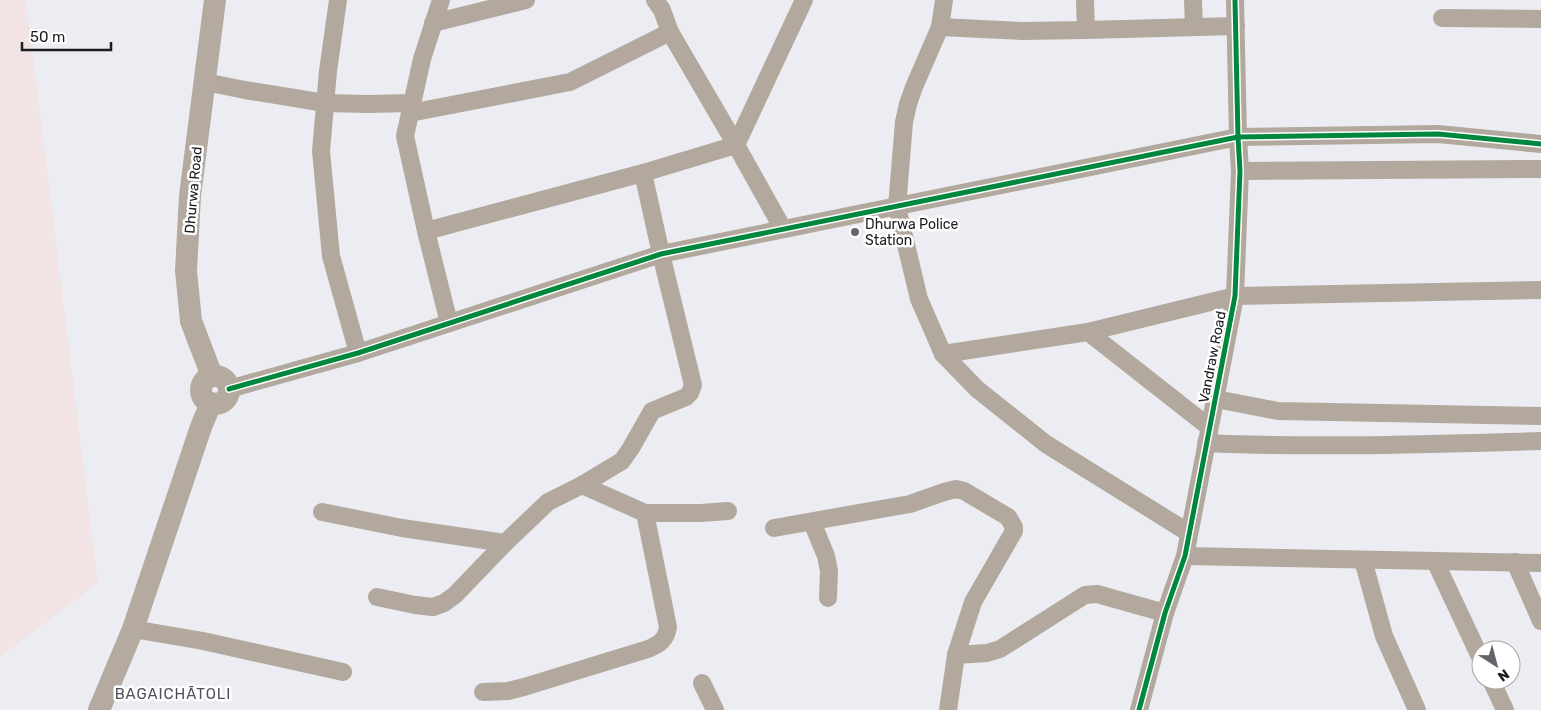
<svg xmlns="http://www.w3.org/2000/svg" width="1541" height="710" font-family="Rubik,sans-serif">
<style>
.industrial{fill:#f2e3e5}
.lines{fill:none;stroke-linecap:round;stroke-linejoin:round}
.minor{stroke:#b3a89d;stroke-width:18}
.major{stroke:#b4aaa0;stroke-width:22}
.cycleway-casing{stroke:#fff;stroke-width:8}
.cycleway{stroke:#00873e;stroke-width:5}
.poi-dot{fill:#64656a;stroke:#fff;stroke-width:2}
.labels{text-anchor:middle;stroke-width:5;stroke-linejoin:round;paint-order:stroke}
.street-label{font-size:14px;fill:#1b1c20;stroke:#fff}
.poi-label{font-size:14px;fill:#1b1c20;stroke:#fff;text-anchor:start}
.neighbourhood-label{font-size:15px;letter-spacing:1px;fill:#4e515a;stroke:#fff}
</style>
<rect width="100%" height="100%" fill="#ecedf2"/>
<path class="industrial" d="M0,0H26L98,583L0,657Z"/>
<g class="lines">
<g class="minor">
<path d="M338,0L328,71L321,151L331,256L358,353"/>
<path d="M441,0L422,59L405,136L426,231L449,323"/>
<path d="M655,0L662,10L670,32L736,145L783,229"/>
<path d="M944,0L940,27L914,87L908,104L904,122L897,207L919,299L943,354L977,389L1046,444L1189,533"/>
<path d="M1085,0L1086,30L1236,26"/>
<path d="M1193,0L1194,27"/>
<path d="M1442,18L1541,19"/>
<path d="M433,23L526,0"/>
<path d="M940,27L1022,31L1086,30"/>
<path d="M205,82L245,90L325,103L368,104L412,103"/>
<path d="M410,113L570,82L670,32"/>
<path d="M1240,171L1541,169"/>
<path d="M426,231L643,173L736,145L804,0"/>
<path d="M1088,332L1209,427"/>
<path d="M943,354L1088,332L1235,296L1541,290"/>
<path d="M229,389L358,353L661,254L1238,137L1438,134L1541,144"/>
<path d="M1216,399L1278,411L1541,416"/>
<path d="M1206,443C1318,448 1430,444 1541,441"/>
<path d="M582,485L645,513H701L728,511"/>
<path d="M322,512L402,528L505,543"/>
<path d="M812,522L826,556L829,571L828,598"/>
<path d="M774,528L910,504L944,492L956,489L964,491L1008,517L1014,527V531L973,602L956,655L948,710"/>
<path d="M1185,556L1541,563"/>
<path d="M1363,560L1384,636L1417,710"/>
<path d="M1435,561L1481,659"/>
<path d="M1515,562L1541,621"/>
<path d="M377,597L415,605L433,607L444,603L455,595L505,543L548,502L582,485L622,461L631,448L652,411L686,397L690,393L693,385L661,254L643,173"/>
<path d="M133,629L203,641L343,672"/>
<path d="M956,655L987,653L1000,649L1085,595L1097,594L1165,613"/>
<path d="M1491,680L1505,710"/>
<path d="M702,683L715,710"/>
<path d="M483,692L508,691L524,687L648,649C660,644 666,640 668,627L645,513"/>
<path d="M1139,710L1165,613L1185,556L1235,296L1240,171L1238,137L1235,0"/>
</g>
<g class="major">
<path d="M212,376L191,321L186,271L190,196L215,0"/>
<circle cx="215" cy="390" r="14"/>
<path d="M99,710L133,629L201,427L211,403"/>
</g>
<g class="cycleway-casing">
<g id="cycleway">
<path d="M229,389L358,353L661,254L1238,137L1438,134L1541,144"/>
<path d="M1139,710L1165,613L1185,556L1235,296L1240,171L1238,137L1235,0"/>
</g>
</g>
<use href="#cycleway" class="cycleway"/>
</g>
<circle class="poi-dot" cx="855" cy="232" r="5"/>
<g class="labels">
<g class="street-label">
<text transform="translate(193 190) rotate(-85)" y="5">Dhurwa Road</text>
<text transform="translate(1212 357) rotate(-79)" y="5">Vandraw Road</text>
</g>
<g class="poi-label">
<text x="865" y="229">Dhurwa Police<tspan x="865" dy="16">Station</tspan></text>
</g>
<g class="neighbourhood-label">
<text x="173" y="699">BAGAICHĀTOLI</text>
</g>
</g>
<g transform="translate(1496 665) rotate(144)"><circle r="24" fill="#ffffff" stroke="#a4a4a6"/>
<path d="M0-4L9 19L0 12L-9 19Z" fill="#64656a"/>
<text y="-8" font-size="14" font-weight="bold" text-anchor="middle" fill="#1b1c20">N</text>
</g>
<path d="M22 42v8h89v-8" fill="none" stroke="#1b1c20" stroke-width="2.5"/>
<text x="30" y="42" font-size="15" fill="#1b1c20" stroke="#ffffff" stroke-width="4" paint-order="stroke">50 m</text>
</svg>
